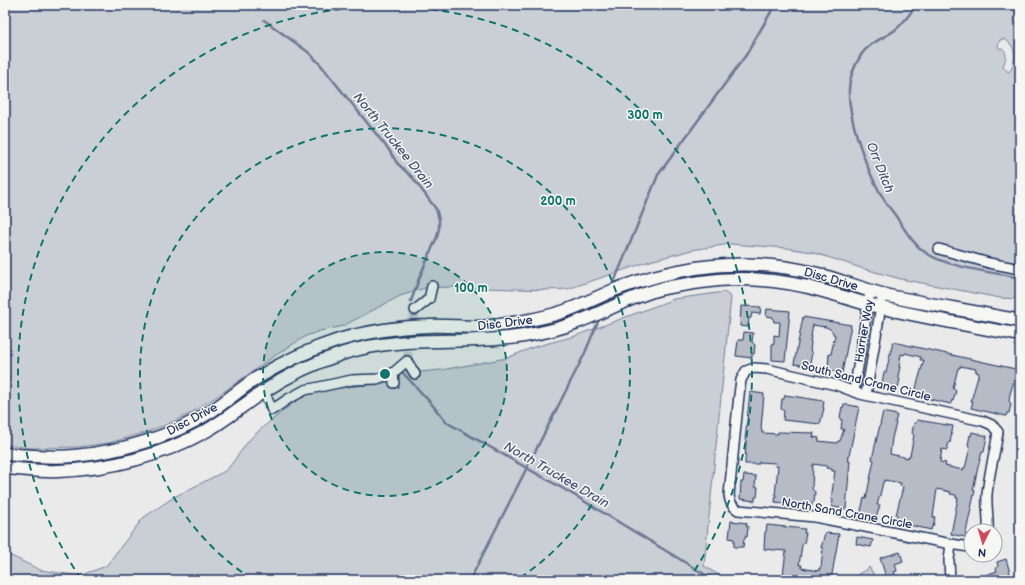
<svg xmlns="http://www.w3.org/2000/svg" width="1025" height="585" font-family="'Balsamiq Sans',sans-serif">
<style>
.green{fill:#caced5;stroke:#727e9a;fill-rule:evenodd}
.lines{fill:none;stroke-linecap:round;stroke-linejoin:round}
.stream{stroke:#6c7995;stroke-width:2.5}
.building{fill:#b6bbc6;stroke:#1b2f5e}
.minor-tunnel{stroke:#c0c5cd;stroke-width:9;stroke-dasharray:9 4.5;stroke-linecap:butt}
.minor-casing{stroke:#1b2f5e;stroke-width:12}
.major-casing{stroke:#1b2f5e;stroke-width:15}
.minor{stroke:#f6f6f2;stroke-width:9}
.major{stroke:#f6f6f2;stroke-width:12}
.ring{fill:none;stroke:#0f766e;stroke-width:2;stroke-dasharray:7 5}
.labels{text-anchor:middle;stroke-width:3;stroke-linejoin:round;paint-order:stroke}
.street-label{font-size:12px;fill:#1b2f5e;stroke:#f6f6f2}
.water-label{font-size:13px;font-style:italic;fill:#44547a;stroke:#f6f6f2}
.centre{fill:#0f766e;stroke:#f6f6f2;stroke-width:2}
.ring-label{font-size:12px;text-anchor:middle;font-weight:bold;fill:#0f766e;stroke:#f6f6f2;stroke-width:3;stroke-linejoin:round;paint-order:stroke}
</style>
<rect width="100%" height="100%" fill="#e9eae9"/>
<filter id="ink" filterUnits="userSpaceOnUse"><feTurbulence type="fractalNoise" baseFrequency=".025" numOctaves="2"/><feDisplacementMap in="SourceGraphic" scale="8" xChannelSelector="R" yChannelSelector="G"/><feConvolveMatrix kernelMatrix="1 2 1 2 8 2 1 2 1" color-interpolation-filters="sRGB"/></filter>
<g filter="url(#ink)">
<g class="green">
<path d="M5,5H1020V16H1016L1014,19L1020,30V299L1000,298L901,279L861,268L812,252L787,248L730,244L692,250L650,261L568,289L548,290L450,287L425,288L400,296L343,326L320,331L306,336L273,357L219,395L189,414L168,424L144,433L109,443L78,447L32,448L5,445ZM1003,39C1017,45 1016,57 1011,70L1008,72L1003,66C1006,59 1009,49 999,48L998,46L1000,40Z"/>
<path d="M724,292L731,297L704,566L727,580H5V553L40,570L80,576L106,566L143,518L174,497L227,470L250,439L262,428L304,394L332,389L390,382L398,380L399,373L405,369L410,373L441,370L507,358L534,347L575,336L674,299Z"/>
<path d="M869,567L873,573V580H861L858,574L868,569Z"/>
</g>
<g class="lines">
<g class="stream">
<path d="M245,5L250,9"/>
<path d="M917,5C910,13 903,24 895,30C884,38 869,43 861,55C855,65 849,78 849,89C848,120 868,175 885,201C889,208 895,214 899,221C907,233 914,245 926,253C949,268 993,272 1020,278"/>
<path d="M264,20L308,52L320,64L389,150L397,163L413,178L436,209L439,219V228L437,237L420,276L411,301"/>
<path d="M612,287L658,175L746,55L775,5"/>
<path d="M402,372L430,402L446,422L569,492L714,580"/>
<path d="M470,580L584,355L600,317"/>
</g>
</g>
<g class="building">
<path d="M741,306L761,307L760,314L752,313L751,318H749L748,327L740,326Z"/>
<path d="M767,309L790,311L785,361L772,360V343L774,344V335L779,336L780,322H774L773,317L766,316Z"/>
<path d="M803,317L851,325L842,373L828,370L829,354H831L835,335L833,334V332L830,329L826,327L813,325L810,342H811L810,351L812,353L810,363H808V366L794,364Z"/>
<path d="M744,332L753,333L752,342L755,345L754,354H752V358L736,356L738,340H743Z"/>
<path d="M893,342L1020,370V379L1015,378L1010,394L1009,401L1011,404L1009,413H1007L1006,416L971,408L973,401H971L979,373L976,372V369L960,366V368H958L953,388L956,391L953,401L952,400L951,404L916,396L917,389L916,388L924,360H920L921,357L905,353L904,355L901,354L899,367H900L898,376L899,378L900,379L898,388H897L896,391L881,388L884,372H886Z"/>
<path d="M750,392L764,394L761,429L762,430V433L778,434V432L814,433L813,437L819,438L818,441L837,443L838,441H840L844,429H841L842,420L840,417L842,407L843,408L844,404L859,407L848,461H850L846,509L832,507L833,500H831L835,471H832V469L826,468L827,466L813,464L812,489L815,492L814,502H812V506L775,502L776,495H775L778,466H775L776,463L759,462V464H745L746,440H745Z"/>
<path d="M785,395L824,401L823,408H824L820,424L783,420L784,411L781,409L782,399H784Z"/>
<path d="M883,412L897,415L895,423H896L892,438L890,454L908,458V456H910L914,435L912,433L914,423H916L917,420L953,426L950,443L949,442L947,450L942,449L940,462L946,463L945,466L963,470V468H965L970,448L968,445L970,435L971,436L972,432L987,436L984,452H982L978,467L973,490H975L965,537L951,534L958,498H956V495L950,494L951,492L937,489L933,517H935L933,527L932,526L931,530L896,522L897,515H896L903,487L900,486L901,483L884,480V482H883L880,495L877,505H880L876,518L860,515L864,498L866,499L869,484L874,460L872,459Z"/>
<path d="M744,475L756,476L755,487H758L757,497H755V501L740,499L741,482H743Z"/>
<path d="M731,521L747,523L746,526H748L747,537L745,536V539H744L743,547H734V539L729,538Z"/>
<path d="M767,525L805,529L804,533H806L804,543L802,545L799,565H802L801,568L819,571V568H821L823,548H821L825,533L839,534L831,580H820L783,575L786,551L764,549L765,532H766Z"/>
<path d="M857,537L873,540L871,547L856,544Z"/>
<path d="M900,552L903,561L895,564L897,571L894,572L896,577L887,580L880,558Z"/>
<path d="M1006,559L1012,580H975L974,579L997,571L996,569L998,566L997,562Z"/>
</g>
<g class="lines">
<path class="minor-tunnel" d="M407,361L415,310"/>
<g class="minor-casing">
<g id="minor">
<path d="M939,249L989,263L1020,269"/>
<path d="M415,310L429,299L432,286"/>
<path d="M393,373L394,383"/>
<path d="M264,391L272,410L288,399L305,390L352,380L377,379L393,373L407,361L415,374"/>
<path d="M854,392L869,298"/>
<path d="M866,395L883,294"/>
<path d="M971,546L969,547L951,544L815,517L738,510C732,506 730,503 729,495L739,395L741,380L746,371L754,368L767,369L836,385L860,394L983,421L992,425L998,432C995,453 989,473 987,494C986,506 989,518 988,531"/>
<path d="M950,580L949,560L951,544"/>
</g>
</g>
<g class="major-casing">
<g id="major">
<path d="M5,454C28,456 51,458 74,456C120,452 171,437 210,412C226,402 241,388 257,378C283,362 311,349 339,340C368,331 399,327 428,326C444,325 460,327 476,327C489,327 501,325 513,323C531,320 548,317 565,311C582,305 598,297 614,290C640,280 669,272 696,268C736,262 779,264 818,274C842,281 865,290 889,296C933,305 976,312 1020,321"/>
<path d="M5,468C23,469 40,472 58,471C109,469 161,456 206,431C226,420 244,404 263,392C288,375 316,362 344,353C405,334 463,346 524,336C541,333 559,329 575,323C604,312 630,297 660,289C673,286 688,284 701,282C741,276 784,280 823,291C842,296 860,303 879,307C926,318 973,326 1020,335"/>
</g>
</g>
<use href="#minor" class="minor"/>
<use href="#major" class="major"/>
</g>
</g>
<circle cx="385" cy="374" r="122" fill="#0f766e" fill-opacity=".12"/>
<g class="ring">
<circle cx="385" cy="374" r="122"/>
<path d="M252 579A245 245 0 1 1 518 579"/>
<path d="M81 579A367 367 0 1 1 689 579"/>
</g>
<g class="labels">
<g class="street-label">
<text transform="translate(831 279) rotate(16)" y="4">Disc Drive</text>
<text transform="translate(505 323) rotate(-7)" y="4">Disc Drive</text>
<text transform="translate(864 331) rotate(-80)" y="4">Harrier Way</text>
<text transform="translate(866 381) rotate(14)" y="4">South Sand Crane Circle</text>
<text transform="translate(192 419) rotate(-28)" y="4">Disc Drive</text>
<text transform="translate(847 513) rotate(10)" y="4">North Sand Crane Circle</text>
</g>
<g class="water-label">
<text transform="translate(394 140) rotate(51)" y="5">North Truckee Drain</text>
<text transform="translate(881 167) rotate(68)" y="5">Orr Ditch</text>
<text transform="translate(557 474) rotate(30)" y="5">North Truckee Drain</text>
</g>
</g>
<circle cx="385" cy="374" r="6" class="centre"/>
<g class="ring-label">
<text x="645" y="119">300 m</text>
<text x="558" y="205">200 m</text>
<text x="471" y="292">100 m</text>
</g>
<rect width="1025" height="585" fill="none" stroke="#f6f6f2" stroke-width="20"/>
<rect x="10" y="10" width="1005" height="565" fill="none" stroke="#1b2f5e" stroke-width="1.5" filter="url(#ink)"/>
<g transform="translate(983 543) rotate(185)"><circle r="19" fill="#f6f6f2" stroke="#9ea6b7"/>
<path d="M0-3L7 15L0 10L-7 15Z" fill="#d1495b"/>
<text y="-6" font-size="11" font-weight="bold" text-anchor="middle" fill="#1b2f5e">N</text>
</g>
</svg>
